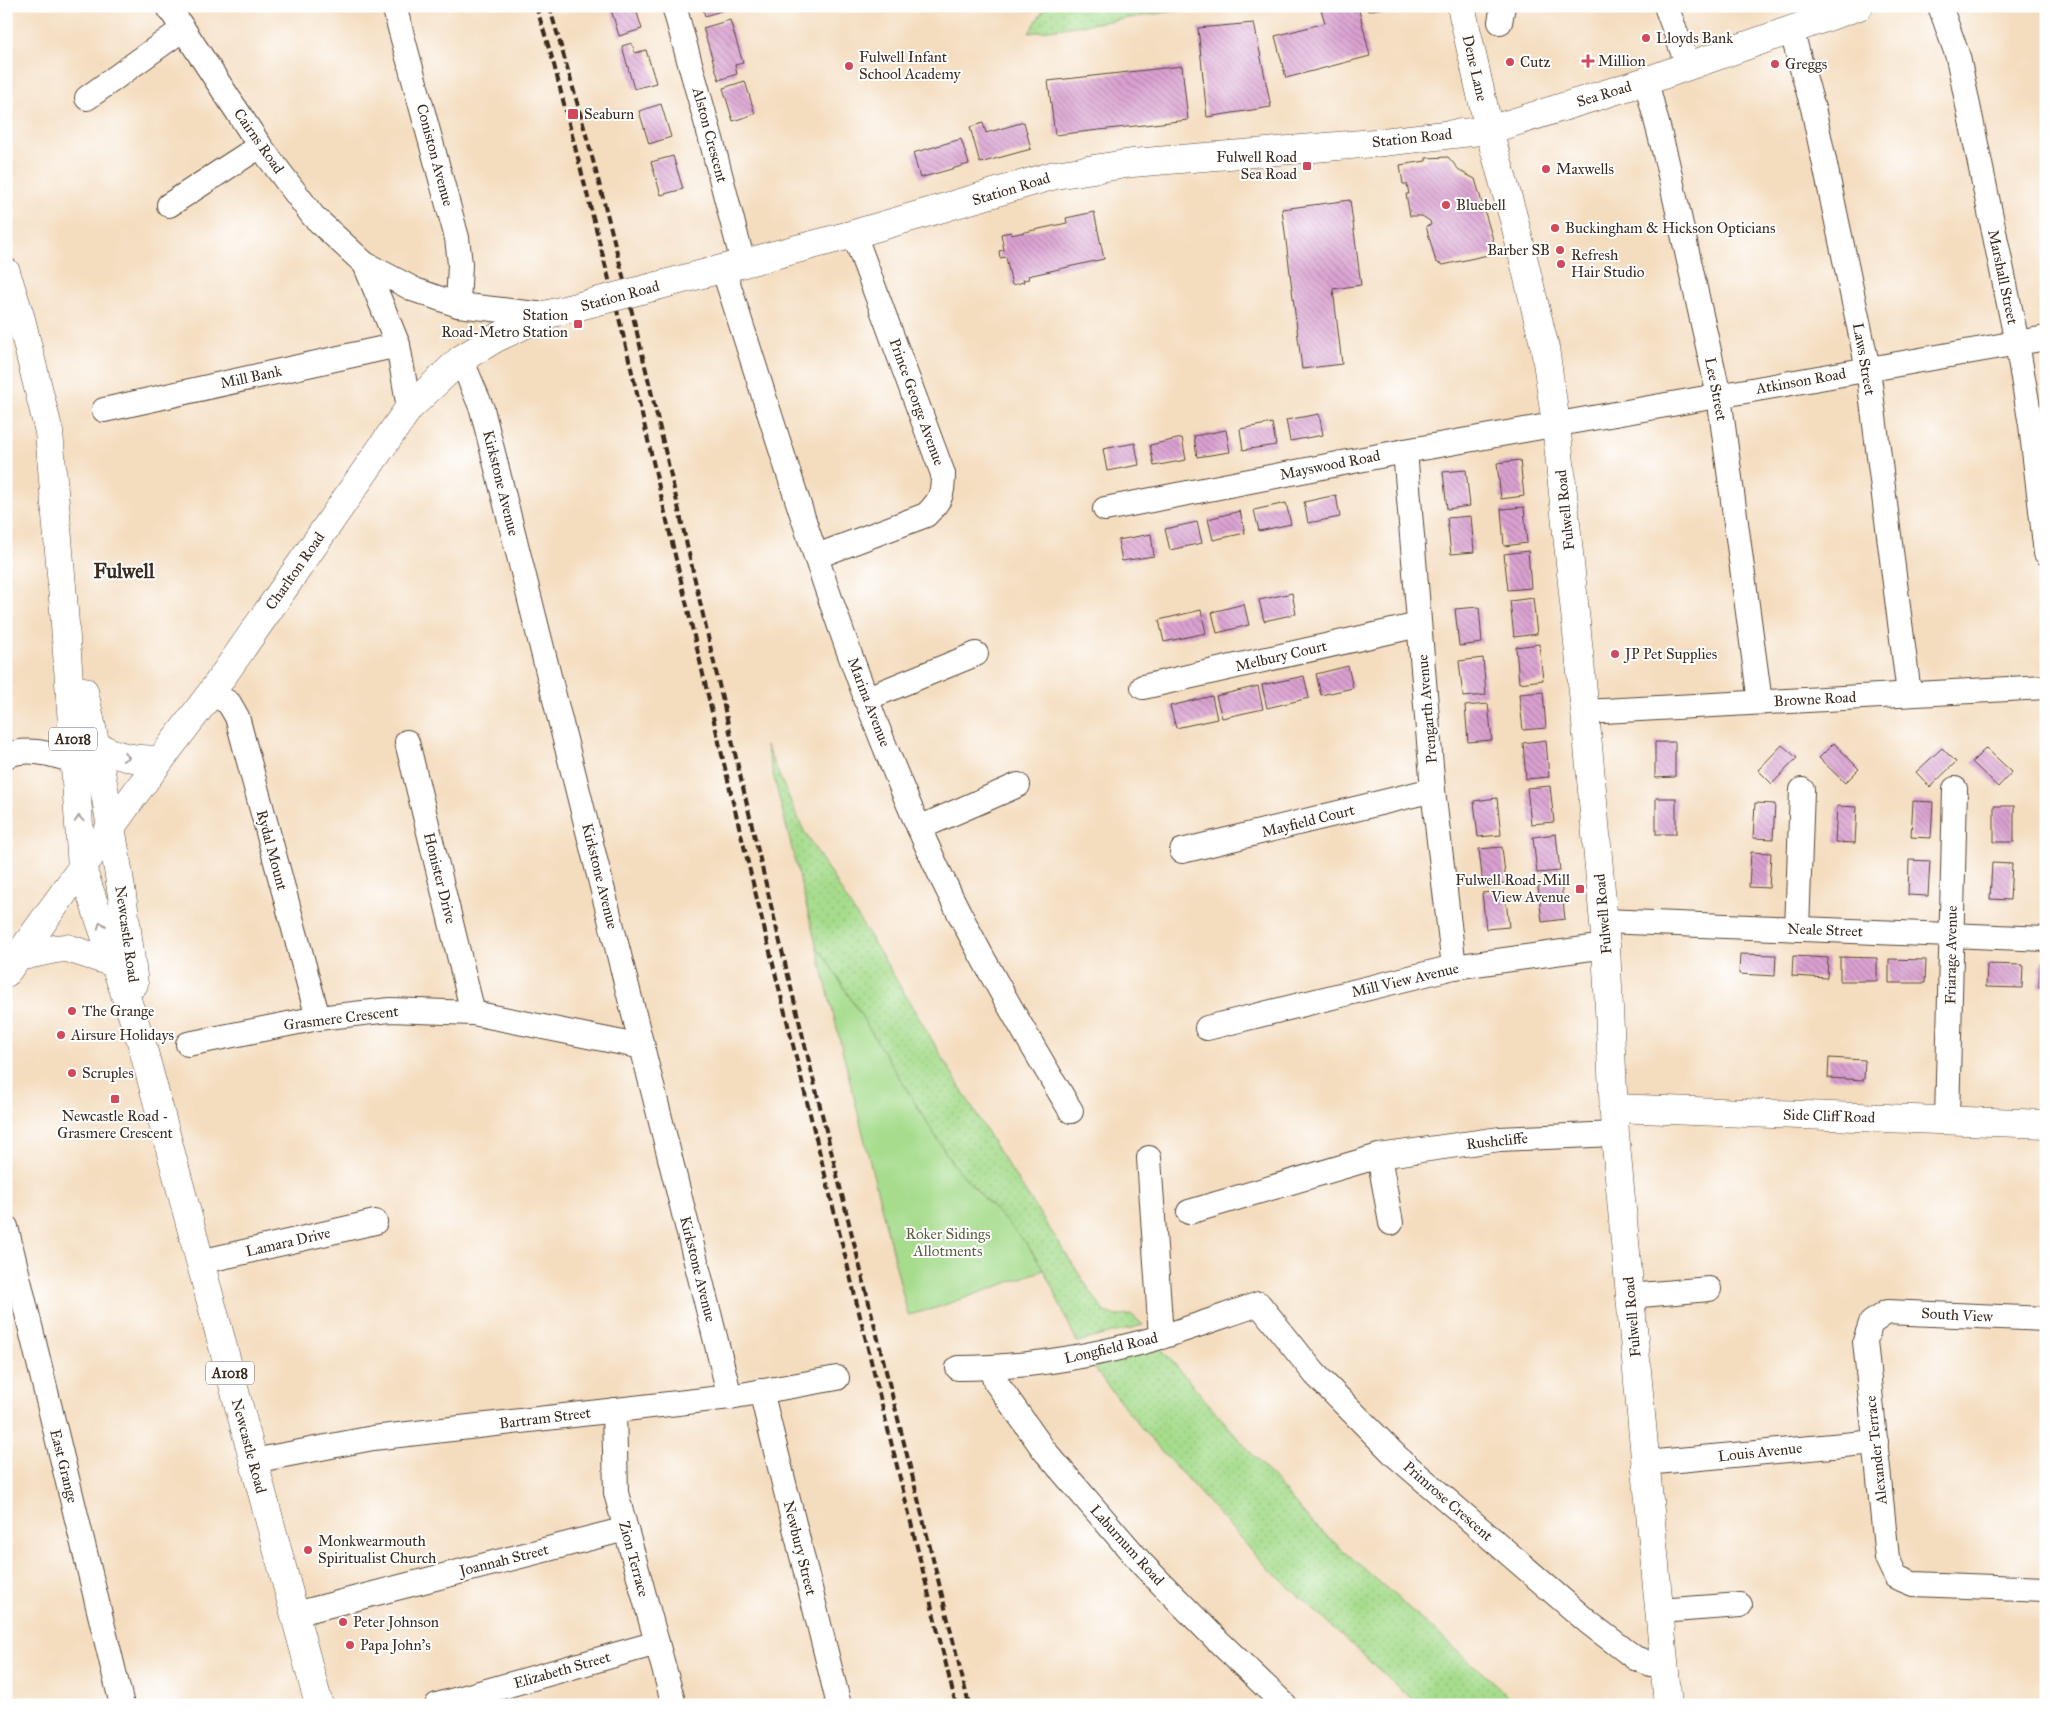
<svg xmlns="http://www.w3.org/2000/svg" width="2052" height="1711" font-family="'IM FELL Great Primer',serif">
<style>
.grass{fill:url(#grass-dots);stroke:#708355}
.garden{fill:#a6dc8c;stroke:#708355}
.building{fill:url(#building-back-hatch)}
.lines{fill:none;stroke-linecap:round;stroke-linejoin:round}
.street-casing{stroke:#574536;stroke-width:26}
.secondary-casing{stroke:#574536;stroke-width:29}
.highway-casing{stroke:#574536;stroke-width:29}
.street{stroke:#fff;stroke-width:24}
.secondary{stroke:#fff;stroke-width:28}
.highway{stroke:#fff;stroke-width:28}
.rail{stroke:#3b2a1e;stroke-width:4;stroke-dasharray:8 4;stroke-linecap:butt}
.secondary-bridge-casing{stroke:#574536;stroke-width:29;stroke-linecap:butt}
.secondary-bridge{stroke:#fff;stroke-width:28}
.oneway{stroke:#a79f9a}
.poi-dot{fill:#d1495b;stroke:#fff;stroke-width:2}
.labels{text-anchor:middle;stroke-width:4;stroke-linejoin:round;paint-order:stroke}
.shield{fill:#fff;stroke:#766a62;stroke-width:1}
.shield-label{font-size:14px;font-weight:bold;fill:#3b2a1e}
.poi-label{font-size:15px;fill:#3b2a1e;stroke:#fff;text-anchor:start}
.street-label{font-size:15px;fill:#3b2a1e;stroke:#fff}
.park-label{font-size:15px;fill:#5b5f3f;stroke:#fff}
.district-label{font-size:20px;font-weight:bold;fill:#3b2a1e;stroke:#fff}
</style>
<defs>
<pattern id="grass-dots" width="8" height="8" patternUnits="userSpaceOnUse" patternTransform="scale(1.25)"><rect width="8" height="8" fill="#a6dc8c"/><path d="M2 2h.1M6 6h.1" fill="none" stroke="#90bd78" stroke-width="1.8" stroke-linecap="round"/></pattern>
<pattern id="building-back-hatch" width="6" height="6" patternUnits="userSpaceOnUse" patternTransform="scale(1.25)"><rect width="6" height="6" fill="#daa1d1"/><path d="M-1 5l2 2M0 0l6 6M5-1l2 2" fill="none" stroke="#b283a9"/></pattern>
</defs>
<rect width="100%" height="100%" fill="#fff"/>
<filter id="ink" filterUnits="userSpaceOnUse"><feTurbulence type="fractalNoise" baseFrequency=".02" numOctaves="2"/><feDisplacementMap in="SourceGraphic" scale="10" xChannelSelector="R" yChannelSelector="G"/><feConvolveMatrix kernelMatrix="1 2 1 2 8 2 1 2 1" color-interpolation-filters="sRGB"/></filter>
<filter id="wash" filterUnits="userSpaceOnUse"><feTurbulence type="fractalNoise" baseFrequency=".0096" numOctaves="4" result="noise"/><feDisplacementMap in="SourceGraphic" scale="20" xChannelSelector="R" yChannelSelector="G"/><feGaussianBlur stdDeviation="1.12" result="paint"/><feColorMatrix in="noise" values="0 0 0 0 0 0 0 0 0 0 0 0 0 0 0 0 0 1.4 0 .05"/><feComposite in="paint" operator="in"/></filter>
<g filter="url(#wash)">
<rect width="100%" height="100%" fill="#f4ddbf"/>
<g class="grass">
<path d="M1046,6H1189V9L1029,33Z"/>
<path d="M766,746L804,831L885,961L994,1144L1104,1312L1117,1316L1132,1315L1143,1325L1077,1342L1044,1270L1026,1243L954,1166L825,957L817,948Z"/>
<path d="M1158,1345L1310,1521L1519,1705H1420L1399,1688L1263,1563L1147,1435L1092,1366Z"/>
</g>
<path class="garden" d="M817,948L825,957L954,1166L1026,1243L1044,1270L936,1308L908,1315Z"/>
<g id="blocks">
<g class="building">
<path d="M610,6H635L642,29L619,36Z"/>
<path d="M702,6H726L727,9L705,16Z"/>
<path d="M1320,6H1358L1370,56L1286,78L1275,36L1325,23Z"/>
<path d="M1367,6H1387V7L1368,11Z"/>
<path d="M730,20L743,63L735,65L737,74L719,80L703,28Z"/>
<path d="M1254,23L1271,107L1207,117L1198,28Z"/>
<path d="M632,43L635,53L646,50L656,83L634,89L622,46Z"/>
<path d="M1182,66L1188,120L1055,135L1048,81Z"/>
<path d="M745,81L755,114L733,121L723,88Z"/>
<path d="M661,104L671,137L649,144L639,111Z"/>
<path d="M1024,122L1031,149L980,163L970,127L983,123L986,133Z"/>
<path d="M961,139L969,164L920,178L913,153Z"/>
<path d="M673,156L683,189L661,195L651,162Z"/>
<path d="M1448,157L1460,171L1475,179L1497,253L1443,265L1436,262L1426,226L1431,225L1430,221L1422,216H1410L1406,194H1409L1407,184H1403L1400,165L1426,161V158Z"/>
<path d="M1350,200L1361,285L1333,289L1342,364L1302,369L1282,209Z"/>
<path d="M1094,212L1104,259L1028,276L1029,279L1023,280L1024,282L1012,285L1006,257L1000,258L999,251L1004,250L1001,234L1011,232V235L1067,223L1066,218Z"/>
<path d="M1319,414L1323,435L1290,441L1286,420Z"/>
<path d="M1272,423L1276,445L1243,450L1240,429Z"/>
<path d="M1226,430L1230,452L1197,457L1194,436Z"/>
<path d="M1182,438L1186,460L1154,466L1150,445Z"/>
<path d="M1135,443L1139,465L1107,471L1103,449Z"/>
<path d="M1520,460L1524,496L1501,499L1497,463Z"/>
<path d="M1466,470L1470,506L1447,509L1443,472Z"/>
<path d="M1336,495L1340,517L1308,523L1304,502Z"/>
<path d="M1286,503L1291,524L1259,531L1254,510Z"/>
<path d="M1524,507L1527,543L1504,546L1501,509Z"/>
<path d="M1240,511L1245,533L1213,540L1208,519Z"/>
<path d="M1471,516L1474,552L1451,554L1447,518Z"/>
<path d="M1197,522L1202,543L1170,550L1165,529Z"/>
<path d="M1151,534L1154,556L1122,561L1118,540Z"/>
<path d="M1528,551L1531,588L1508,590L1504,554Z"/>
<path d="M1292,593L1296,614L1264,621L1259,600Z"/>
<path d="M1533,598L1537,634L1514,637L1510,601Z"/>
<path d="M1244,604L1249,625L1217,633L1212,612Z"/>
<path d="M1479,607L1482,643L1459,646L1455,609Z"/>
<path d="M1201,610L1206,633L1164,642L1159,620Z"/>
<path d="M1539,644L1543,680L1519,683L1516,647Z"/>
<path d="M1483,658L1486,695L1463,697L1459,661Z"/>
<path d="M1348,666L1353,688L1321,695L1316,674Z"/>
<path d="M1304,676L1309,698L1267,708L1262,685Z"/>
<path d="M1258,686L1263,709L1222,718L1216,696Z"/>
<path d="M1543,692L1546,728L1523,730L1519,694Z"/>
<path d="M1212,696L1217,719L1176,728L1170,706Z"/>
<path d="M1488,704L1492,740L1468,742L1465,706Z"/>
<path d="M1546,740L1549,777L1526,779L1523,743Z"/>
<path d="M1655,742H1675V777L1655,778Z"/>
<path d="M1834,743L1859,769L1845,783L1819,758Z"/>
<path d="M1782,745L1797,758L1772,784L1758,770Z"/>
<path d="M1942,748L1956,762L1930,787L1916,772Z"/>
<path d="M1986,748L2012,772L1998,787L1972,762Z"/>
<path d="M1550,786L1554,822L1531,824L1527,788Z"/>
<path d="M1497,798L1501,835L1478,837L1474,801Z"/>
<rect x="1656" y="798" width="20" height="36"/>
<path d="M1913,801L1933,802L1931,838L1911,837Z"/>
<path d="M1755,803L1775,804L1773,839L1753,838Z"/>
<path d="M1837,806L1857,807L1855,843L1835,842Z"/>
<rect x="1994" y="806" width="20" height="36"/>
<path d="M1556,834L1560,871L1537,873L1533,837Z"/>
<path d="M1502,847L1506,883L1483,885L1479,849Z"/>
<path d="M1751,852L1771,853L1769,888L1749,887Z"/>
<path d="M1909,860L1930,861L1928,896L1908,895Z"/>
<path d="M1992,863L2012,864L2010,900L1990,899Z"/>
<path d="M1561,883L1565,919L1542,922L1538,886Z"/>
<path d="M1505,891L1509,927L1486,929L1482,893Z"/>
<path d="M1740,954L1776,955L1775,976L1739,974Z"/>
<path d="M1793,956L1828,958L1827,978L1792,976Z"/>
<path d="M1840,957L1877,958V981H1840Z"/>
<path d="M1889,959L1926,960L1925,983H1889Z"/>
<path d="M2040,963L2046,964V987H2039Z"/>
<path d="M1987,964L2023,965L2022,988L1986,987Z"/>
<path d="M1829,1058L1865,1060L1864,1080L1828,1078Z"/>
</g>
</g>
</g>
<g filter="url(#ink)">
<use href="#blocks" fill-opacity="0" stroke="#574536" stroke-width="1"/>
<g class="lines">
<g class="street-casing">
<g id="street">
<path d="M168,6L260,146L313,216L365,264"/>
<path d="M394,6L457,238L460,264L458,305"/>
<path d="M674,6L711,139L743,263"/>
<path d="M1666,6L1688,66"/>
<path d="M1940,6L1958,57L2017,343L2031,425L2046,553"/>
<path d="M1500,22L1503,6"/>
<path d="M1791,29L1813,108L1868,369L1909,694"/>
<path d="M1646,81L1667,162L1719,396L1760,702"/>
<path d="M87,98L183,29"/>
<path d="M169,205L260,146"/>
<path d="M723,268C784,456 839,647 919,828C962,927 1016,1019 1071,1111"/>
<path d="M461,359L482,409L730,1397"/>
<path d="M409,408L398,345L365,264L415,290L458,305L545,315"/>
<path d="M104,410L398,345"/>
<path d="M1405,451L1433,790L1454,967"/>
<path d="M1105,509L1405,451L2046,338"/>
<path d="M817,556L926,515C941,500 943,494 943,474L854,234"/>
<path d="M1143,687L1419,625"/>
<path d="M211,693L229,703L237,717L318,1018"/>
<path d="M865,699L976,654"/>
<path d="M1585,712L2046,687"/>
<path d="M407,742L473,1013"/>
<path d="M6,756C29,746 53,755 75,761"/>
<path d="M919,828L1018,785"/>
<path d="M1182,851L1433,790"/>
<path d="M1604,921L2046,939"/>
<path d="M1797,929L1802,790"/>
<path d="M1207,1028L1454,967L1606,946"/>
<path d="M188,1044L318,1018L390,1010L473,1013L643,1047"/>
<path d="M1947,1120L1955,789"/>
<path d="M1379,1156L1391,1223"/>
<path d="M1149,1158L1161,1337"/>
<path d="M1189,1212L1379,1156L1500,1139L1615,1134"/>
<path d="M6,1227L122,1705"/>
<path d="M200,1262L375,1222"/>
<path d="M1630,1296L1709,1289"/>
<path d="M2046,1319L1887,1312L1871,1323L1865,1341L1887,1558L1896,1577L1913,1584L2046,1589"/>
<path d="M958,1368C1026,1368 1095,1356 1161,1337C1194,1327 1226,1315 1259,1304L1315,1374L1396,1456L1589,1623L1635,1658L1651,1664L1663,1665"/>
<path d="M991,1368L995,1381L1044,1450L1142,1564L1217,1640L1285,1705"/>
<path d="M761,1391L839,1705"/>
<path d="M614,1410L616,1493L674,1705"/>
<path d="M253,1461L373,1438L730,1397L837,1378"/>
<path d="M1645,1463L1876,1442"/>
<path d="M1659,1611L1740,1605"/>
<path d="M295,1614L626,1529"/>
<path d="M437,1705L657,1643"/>
</g>
</g>
<g class="secondary-casing">
<g id="secondary">
<path d="M1461,6L1489,130L1514,220L1545,348L1556,424L1585,712L1606,946L1615,1134L1668,1705"/>
<path d="M653,287L854,234L1055,175L1132,163L1374,143L1489,130L1646,81L1859,6"/>
<path d="M6,973L137,791L211,693L409,408L461,359L496,338L545,315L595,302"/>
<path d="M1613,1108L2046,1124"/>
</g>
</g>
<g class="highway-casing">
<g id="highway">
<path d="M6,272L21,319L49,432L64,610L82,868L141,1041L319,1705"/>
<path d="M84,691C106,788 122,886 134,984"/>
<path d="M95,745C119,758 133,759 160,760"/>
<path d="M18,957L55,949L67,948L114,963"/>
</g>
</g>
<use href="#street" class="street"/>
<use href="#secondary" class="secondary"/>
<use href="#highway" class="highway"/>
<g class="rail">
<path d="M536,6L553,61L623,334L734,806L956,1705"/>
<path d="M549,6C628,267 683,535 746,800C817,1102 895,1403 969,1705"/>
</g>
<g class="secondary-bridge-casing">
<path id="secondary-bridge" d="M595,302L653,287"/>
</g>
<use href="#secondary-bridge" class="secondary-bridge"/>
</g>
<defs><path id="oneway-chevron" d="M-2-3.5L2.5 0L-2 3.5" fill="none" stroke-width="1.6" stroke-linecap="round" stroke-linejoin="round" transform="scale(1.25)"/></defs>
<g class="oneway">
<use href="#oneway-chevron" transform="translate(126 757) rotate(10)"/>
<use href="#oneway-chevron" transform="translate(79 819) rotate(-94)"/>
<use href="#oneway-chevron" transform="translate(101 925) rotate(-109)"/>
</g>
</g>
<g class="poi-dot">
<circle cx="1646" cy="38" r="5"/>
<path d="M1585.5 53.5h5v5h5v5h-5v5h-5v-5h-5v-5h5z"/>
<circle cx="1510" cy="62" r="5"/>
<circle cx="1775" cy="64" r="5"/>
<circle cx="849" cy="66" r="5"/>
<rect x="567" y="108" width="12" height="12" rx="2.5"/>
<rect x="1302" y="161" width="10" height="10" rx="2.5"/>
<circle cx="1546" cy="169" r="5"/>
<circle cx="1446" cy="205" r="5"/>
<circle cx="1555" cy="228" r="5"/>
<circle cx="1560" cy="250" r="5"/>
<circle cx="1561" cy="264" r="5"/>
<rect x="573" y="319" width="10" height="10" rx="2.5"/>
<circle cx="1615" cy="654" r="5"/>
<rect x="1575" y="884" width="10" height="10" rx="2.5"/>
<circle cx="72" cy="1011" r="5"/>
<circle cx="61" cy="1035" r="5"/>
<circle cx="72" cy="1073" r="5"/>
<rect x="110" y="1094" width="10" height="10" rx="2.5"/>
<circle cx="308" cy="1550" r="5"/>
<circle cx="343" cy="1622" r="5"/>
<circle cx="350" cy="1645" r="5"/>
</g>
<g class="labels">
<g class="shield">
<rect x="49" y="727.5" width="48" height="23" rx="4"/>
<rect x="206" y="1361.5" width="48" height="23" rx="4"/>
</g>
<g class="shield-label">
<text x="73" y="744">A1018</text>
<text x="230" y="1378">A1018</text>
</g>
<g class="poi-label">
<text x="1656" y="43">Lloyds Bank</text>
<text x="859" y="62">Fulwell Infant<tspan x="859" dy="17">School Academy</tspan></text>
<text x="1598" y="66">Million</text>
<text x="1520" y="67">Cutz</text>
<text x="1785" y="69">Greggs</text>
<text x="584" y="119">Seaburn</text>
<text x="1297" y="162" text-anchor="end">Fulwell Road<tspan x="1297" dy="17">Sea Road</tspan></text>
<text x="1556" y="174">Maxwells</text>
<text x="1456" y="210">Bluebell</text>
<text x="1565" y="233">Buckingham &amp; Hickson Opticians</text>
<text x="1550" y="255" text-anchor="end">Barber SB</text>
<text x="1571" y="260">Refresh<tspan x="1571" dy="17">Hair Studio</tspan></text>
<text x="568" y="320" text-anchor="end">Station<tspan x="568" dy="17">Road-Metro Station</tspan></text>
<text x="1625" y="659">JP Pet Supplies</text>
<text x="1570" y="885" text-anchor="end">Fulwell Road-Mill<tspan x="1570" dy="17">View Avenue</tspan></text>
<text x="82" y="1016">The Grange</text>
<text x="71" y="1040">Airsure Holidays</text>
<text x="82" y="1078">Scruples</text>
<text x="115" y="1121" text-anchor="middle">Newcastle Road -<tspan x="115" dy="17">Grasmere Crescent</tspan></text>
<text x="318" y="1546">Monkwearmouth<tspan x="318" dy="17">Spiritualist Church</tspan></text>
<text x="353" y="1627">Peter Johnson</text>
<text x="360" y="1650">Papa John's</text>
</g>
<g class="street-label">
<text transform="translate(1475 68) rotate(77)" y="5">Dene Lane</text>
<text transform="translate(1604 94) rotate(-17)" y="5">Sea Road</text>
<text transform="translate(710 135) rotate(75)" y="5">Alston Crescent</text>
<text transform="translate(1412 138) rotate(-6)" y="5">Station Road</text>
<text transform="translate(259 141) rotate(55)" y="5">Cairns Road</text>
<text transform="translate(435 155) rotate(75)" y="5">Coniston Avenue</text>
<text transform="translate(1011 189) rotate(-17)" y="5">Station Road</text>
<text transform="translate(2003 277) rotate(78)" y="5">Marshall Street</text>
<text transform="translate(620 296) rotate(-15)" y="5">Station Road</text>
<text transform="translate(1864 359) rotate(80)" y="5">Laws Street</text>
<text transform="translate(251 377) rotate(-12)" y="5">Mill Bank</text>
<text transform="translate(1801 381) rotate(-10)" y="5">Atkinson Road</text>
<text transform="translate(1716 389) rotate(79)" y="5">Lee Street</text>
<text transform="translate(917 402) rotate(70)" y="5">Prince George Avenue</text>
<text transform="translate(1330 465) rotate(-11)" y="5">Mayswood Road</text>
<text transform="translate(501 483) rotate(76)" y="5">Kirkstone Avenue</text>
<text transform="translate(1565 510) rotate(-96)" y="5">Fulwell Road</text>
<text transform="translate(295 571) rotate(-55)" y="5">Charlton Road</text>
<text transform="translate(1281 656) rotate(-13)" y="5">Melbury Court</text>
<text transform="translate(1815 699) rotate(-3)" y="5">Browne Road</text>
<text transform="translate(869 702) rotate(69)" y="5">Marina Avenue</text>
<text transform="translate(1427 709) rotate(-95)" y="5">Prengarth Avenue</text>
<text transform="translate(1308 821) rotate(-14)" y="5">Mayfield Court</text>
<text transform="translate(272 850) rotate(75)" y="5">Rydal Mount</text>
<text transform="translate(600 876) rotate(76)" y="5">Kirkstone Avenue</text>
<text transform="translate(440 878) rotate(76)" y="5">Honister Drive</text>
<text transform="translate(1603 914) rotate(-95)" y="5">Fulwell Road</text>
<text transform="translate(1825 930) rotate(2)" y="5">Neale Street</text>
<text transform="translate(127 934) rotate(82)" y="5">Newcastle Road</text>
<text transform="translate(1951 955) rotate(-89)" y="5">Friarage Avenue</text>
<text transform="translate(1405 980) rotate(-13)" y="5">Mill View Avenue</text>
<text transform="translate(341 1018) rotate(-7)" y="5">Grasmere Crescent</text>
<text transform="translate(1829 1116) rotate(2)" y="5">Side Cliff Road</text>
<text transform="translate(1497 1141) rotate(-6)" y="5">Rushcliffe</text>
<text transform="translate(288 1242) rotate(-13)" y="5">Lamara Drive</text>
<text transform="translate(698 1269) rotate(76)" y="5">Kirkstone Avenue</text>
<text transform="translate(1957 1315) rotate(3)" y="5">South View</text>
<text transform="translate(1632 1317) rotate(-95)" y="5">Fulwell Road</text>
<text transform="translate(1111 1348) rotate(-13)" y="5">Longfield Road</text>
<text transform="translate(545 1418) rotate(-7)" y="5">Bartram Street</text>
<text transform="translate(249 1446) rotate(75)" y="5">Newcastle Road</text>
<text transform="translate(1876 1450) rotate(-96)" y="5">Alexander Terrace</text>
<text transform="translate(1760 1452) rotate(-6)" y="5">Louis Avenue</text>
<text transform="translate(64 1466) rotate(76)" y="5">East Grange</text>
<text transform="translate(1448 1501) rotate(41)" y="5">Primrose Crescent</text>
<text transform="translate(1127 1545) rotate(48)" y="5">Laburnum Road</text>
<text transform="translate(800 1548) rotate(76)" y="5">Newbury Street</text>
<text transform="translate(634 1559) rotate(75)" y="5">Zion Terrace</text>
<text transform="translate(504 1560) rotate(-14)" y="5">Joannah Street</text>
<text transform="translate(562 1670) rotate(-16)" y="5">Elizabeth Street</text>
</g>
<g class="park-label">
<text x="948" y="1239">Roker Sidings<tspan x="948" dy="17">Allotments</tspan></text>
</g>
<g class="district-label">
<text x="124" y="578">Fulwell</text>
</g>
</g>
<rect width="2052" height="1711" fill="none" stroke="#fff" stroke-width="25"/>
</svg>
